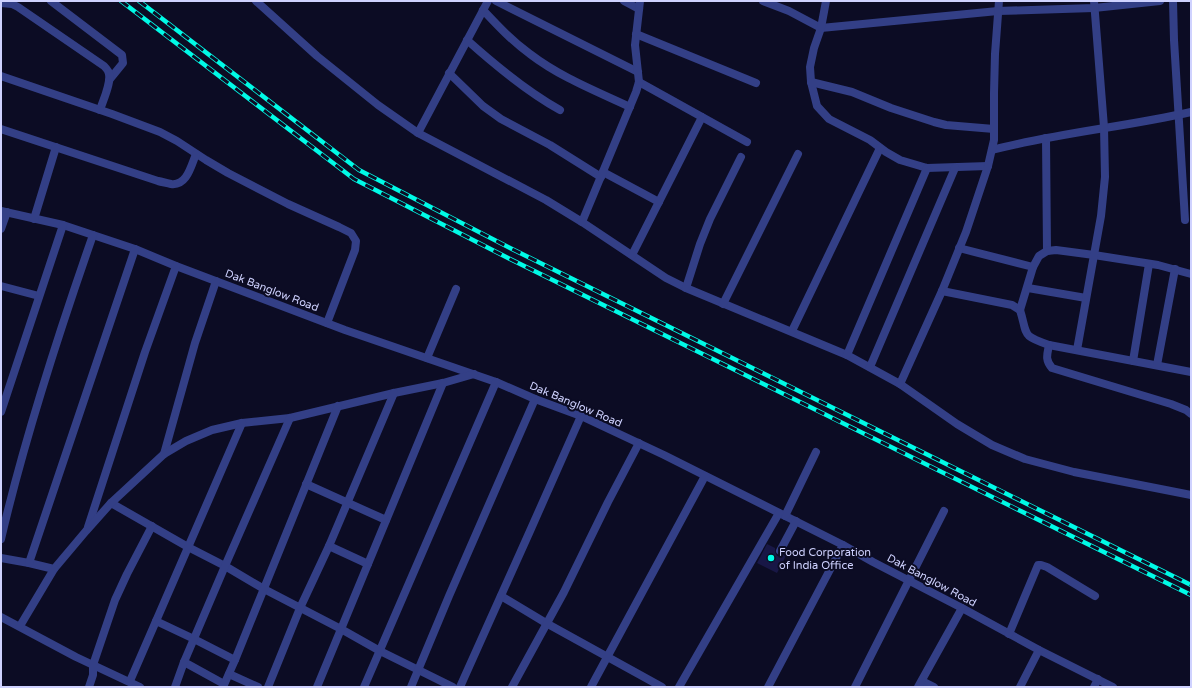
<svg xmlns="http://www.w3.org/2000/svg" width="1192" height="688" font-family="'Varela Round',sans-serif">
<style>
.building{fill:#181746}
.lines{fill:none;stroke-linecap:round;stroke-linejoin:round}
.minor{stroke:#333f86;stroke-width:8}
.rail-casing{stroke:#00fae6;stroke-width:4.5}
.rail{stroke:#0c0c24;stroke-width:3;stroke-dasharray:9;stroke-linecap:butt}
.poi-dot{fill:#00fae6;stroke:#0c0c24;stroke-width:1.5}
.labels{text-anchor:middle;stroke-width:4;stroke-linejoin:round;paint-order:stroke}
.street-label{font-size:11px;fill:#cfd2ff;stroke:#0c0c24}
.poi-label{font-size:11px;fill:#cfd2ff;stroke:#0c0c24;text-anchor:start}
</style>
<rect width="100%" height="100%" fill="#0c0c24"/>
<path class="building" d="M767,544L775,548V552L777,556H781L785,554H787L777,573L757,563Z"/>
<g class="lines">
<g class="minor">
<path d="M51,1L122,55L123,63L110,79"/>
<path d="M256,1L317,56L378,105L418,133L546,200L582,222L666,278L686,288L847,355L900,384L957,424L992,445L1025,459L1074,472L1191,495"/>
<path d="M496,1L638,72"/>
<path d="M624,1L639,9"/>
<path d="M763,1L789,11L821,28L998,11L1094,8L1160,1"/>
<path d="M826,1L821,28L814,48L810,67L811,82L817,106L829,119L870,140L886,152L900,160L927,168L988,166"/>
<path d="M1173,1L1174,40L1185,220"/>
<path d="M1,3L12,4L18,7L104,66C105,67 107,69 108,71C113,80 103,100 100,110"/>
<path d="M483,10C498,26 512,41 530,54C560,77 596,91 630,107"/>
<path d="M636,34L756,83"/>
<path d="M467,40C496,66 526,91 560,110"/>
<path d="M449,73L483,106L501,119L550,145L601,177"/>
<path d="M1,76L112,114L160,132L177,141L206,160L228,173L288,204L339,227L351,233L356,241L355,250L327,323"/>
<path d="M639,82L747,142"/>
<path d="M811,82L852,92L891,108L934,122L946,125L994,129"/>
<path d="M1,129L158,181C162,182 167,183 171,184C187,186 191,166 196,154"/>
<path d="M418,133L488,1"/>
<path d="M1046,138L1047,251"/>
<path d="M992,150C1057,133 1125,127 1191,112"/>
<path d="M603,172L659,202"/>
<path d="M1,211L63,225L135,249L176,266L345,330L496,382L535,399L581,416L664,455L843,545L873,562L962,608L1039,650L1113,687"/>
<path d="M34,219L56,147"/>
<path d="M582,222L636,92L639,82L635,45L640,1"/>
<path d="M1,229L7,212"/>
<path d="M959,248L1033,267"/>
<path d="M632,255L702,117"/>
<path d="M1,286L39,296"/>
<path d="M686,288L700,244L710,219L741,157"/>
<path d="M1028,288L1086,298"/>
<path d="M942,291L1012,305L1020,310C1028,336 1021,335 1049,345L1191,372"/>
<path d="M723,304L798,154"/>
<path d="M1020,310L1033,267L1039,256L1047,251L1056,250L1094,255L1158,265L1191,274"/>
<path d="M792,331L880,148"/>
<path d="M1049,345C1047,355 1045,360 1052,368L1171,404L1186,410L1191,414"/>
<path d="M1077,350L1101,216L1105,177L1104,127L1094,1"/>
<path d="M847,355L927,168"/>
<path d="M427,358L456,289"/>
<path d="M1133,361L1149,264"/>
<path d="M1157,365L1175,269"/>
<path d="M870,367L955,168"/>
<path d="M900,384L942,291L966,232L988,166L994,140V93L995,54L999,1"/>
<path d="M1,412L63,225"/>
<path d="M164,454L195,343L216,281"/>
<path d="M306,484L386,520"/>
<path d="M111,503L188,547L225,566L264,589L341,629L380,651L453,687"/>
<path d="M785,516L816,452"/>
<path d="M88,527L145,352L176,266"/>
<path d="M1,539C25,436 58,335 93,235"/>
<path d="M329,546L368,564"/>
<path d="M780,551L796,521"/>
<path d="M1,558L29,563L54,569L86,531L111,503L164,454L186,441L212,430L242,423L290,418L394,393L443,383L474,374"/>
<path d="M29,563L135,249"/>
<path d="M501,596L546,623L662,687"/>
<path d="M1,617L76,657L140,687"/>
<path d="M156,621L194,639L235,660"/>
<path d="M20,626L54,569"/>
<path d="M1009,634L1038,565H1041L1047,567L1095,596"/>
<path d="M184,662L224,684"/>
<path d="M229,674L258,687"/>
<path d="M130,681L242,423"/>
<path d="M922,681L934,687"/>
<path d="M89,687L93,675V665L115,600L127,574L152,526"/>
<path d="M175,687L184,662L225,566L290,418"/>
<path d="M223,687L235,660L338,406"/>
<path d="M268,687L300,608L329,546L394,393"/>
<path d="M317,687L443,383"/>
<path d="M364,687L496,382"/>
<path d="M411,687L449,596L535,399"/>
<path d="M460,687L530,531L581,416"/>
<path d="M512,687L564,592L608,502L639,443"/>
<path d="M591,687L705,476"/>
<path d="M679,687L779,513"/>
<path d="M768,687L843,545"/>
<path d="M855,687L944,511"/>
<path d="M918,687L962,608"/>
<path d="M1020,687L1039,650"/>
<path d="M1094,687L1098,679"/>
</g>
<g class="rail-casing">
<g id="rail">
<path d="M121,1L354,179L508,258L1191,595"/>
<path d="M139,1L359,170L512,249L1191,585"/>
</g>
</g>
<use href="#rail" class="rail"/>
</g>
<circle class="poi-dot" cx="771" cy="558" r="4"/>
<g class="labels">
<g class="street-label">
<text transform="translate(272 290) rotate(21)" y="4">Dak Banglow Road</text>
<text transform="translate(576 404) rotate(23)" y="4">Dak Banglow Road</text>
<text transform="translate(932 580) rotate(28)" y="4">Dak Banglow Road</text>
</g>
<g class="poi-label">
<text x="779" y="556">Food Corporation<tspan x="779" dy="13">of India Office</tspan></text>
</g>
</g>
<rect width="1192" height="688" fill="none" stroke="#cfd2ff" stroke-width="4"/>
</svg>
